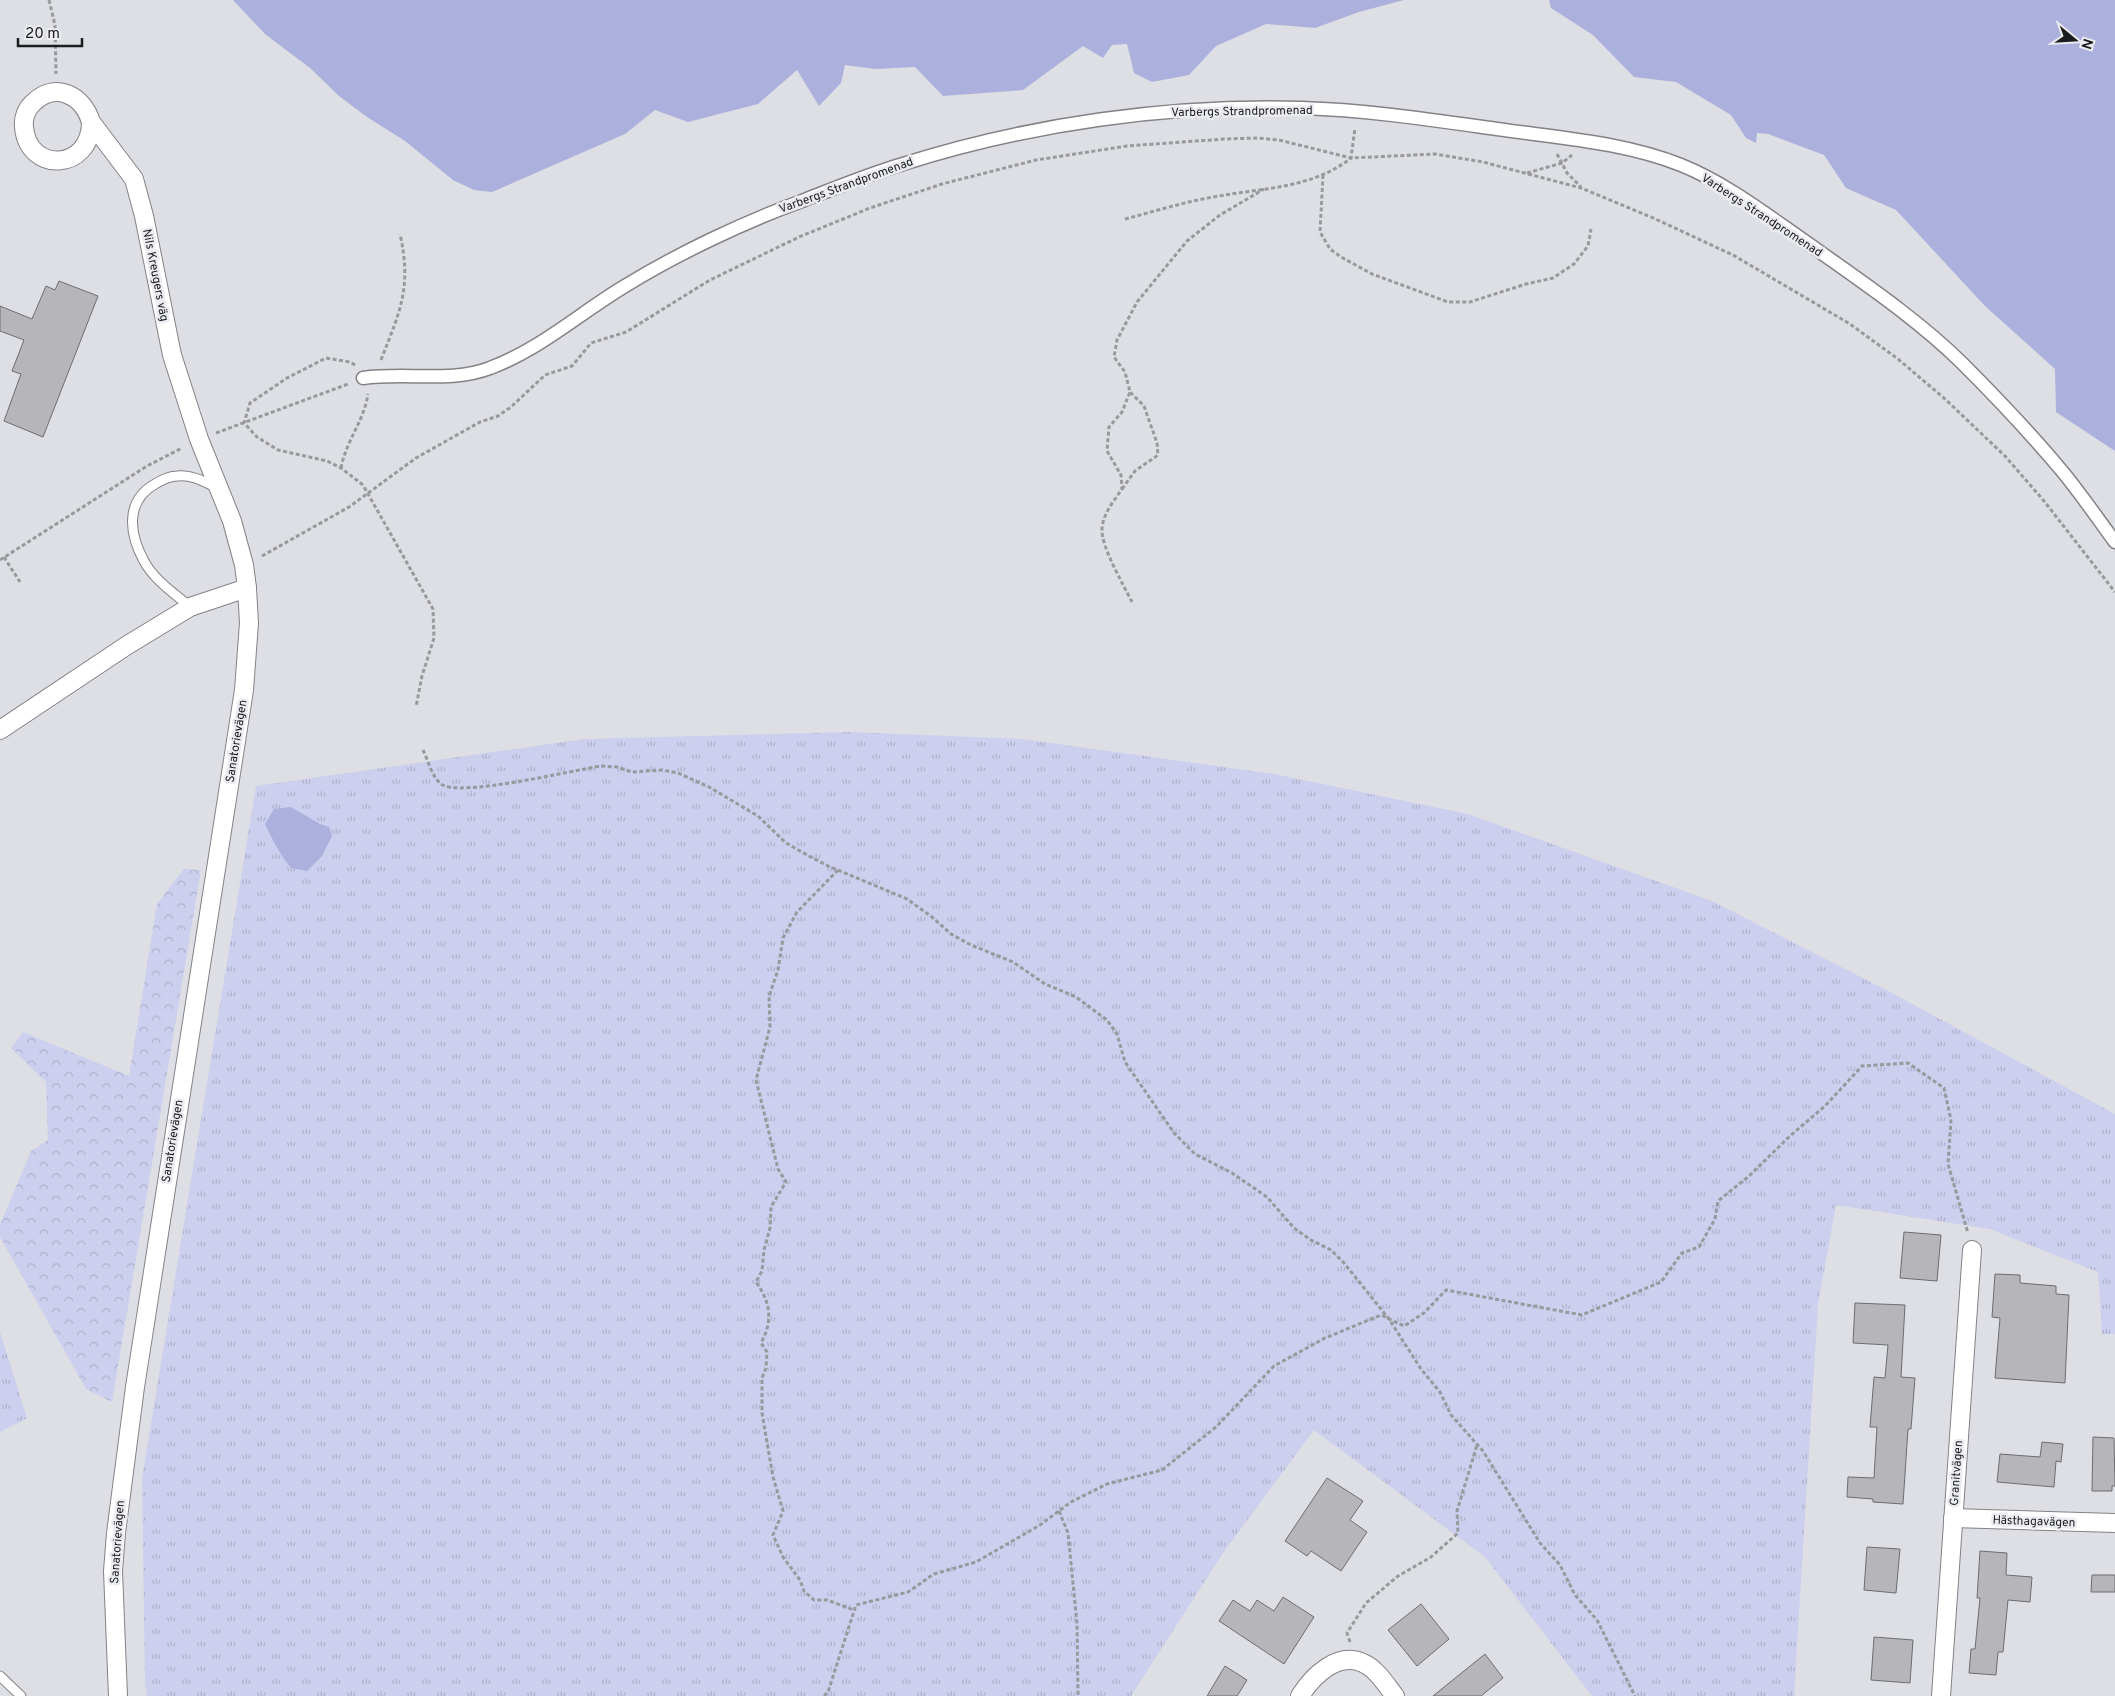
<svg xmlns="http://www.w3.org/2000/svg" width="2115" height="1696" font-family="Overpass,sans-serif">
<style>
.grass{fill:url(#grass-tufts)}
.forest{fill:url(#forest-crowns)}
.water{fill:#acb0dd}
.building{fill:#b5b5ba;stroke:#6c6d71}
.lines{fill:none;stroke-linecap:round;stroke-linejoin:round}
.service-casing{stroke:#828287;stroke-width:11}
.pedestrian-casing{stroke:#828287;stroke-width:15}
.minor-casing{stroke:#828287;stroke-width:20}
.path{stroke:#98999c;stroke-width:3;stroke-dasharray:4 2.5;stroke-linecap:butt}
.service{stroke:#fff;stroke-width:9}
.pedestrian{stroke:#fff;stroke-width:12}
.minor{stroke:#fff;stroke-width:18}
.labels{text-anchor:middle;stroke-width:5;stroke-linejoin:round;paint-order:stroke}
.street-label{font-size:12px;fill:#1b1c1d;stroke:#ebecf1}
</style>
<defs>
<pattern id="grass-tufts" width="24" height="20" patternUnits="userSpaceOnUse" patternTransform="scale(1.25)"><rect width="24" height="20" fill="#cccfee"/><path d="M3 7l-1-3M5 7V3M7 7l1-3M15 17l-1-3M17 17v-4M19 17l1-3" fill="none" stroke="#afb1cc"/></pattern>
<pattern id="forest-crowns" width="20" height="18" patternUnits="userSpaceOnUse" patternTransform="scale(1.25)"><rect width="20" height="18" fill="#cccfee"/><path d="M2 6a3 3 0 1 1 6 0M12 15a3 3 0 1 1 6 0" fill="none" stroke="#afb1cc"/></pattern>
</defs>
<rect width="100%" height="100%" fill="#dedfe4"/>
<g class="grass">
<path d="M850,732L1022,739L1274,774L1468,814L1712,901L1892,993L2115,1114V1334H2102L2098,1272L1990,1229L1836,1205L1818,1304L1794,1696H1592L1485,1557L1314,1430L1223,1553L1131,1696H147L145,1683L142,1478L256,786L584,739Z"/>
<path d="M0,1332L27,1418L0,1432Z"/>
</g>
<path class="forest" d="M184,869L201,870L112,1402L86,1389L0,1237V1225L31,1151L48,1140L46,1082L11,1048L23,1032L129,1076L157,904Z"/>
<g class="water">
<path d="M233,0H1404L1359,12L1315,28L1266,24L1216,46L1189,75L1152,82L1134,73L1127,44L1112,45L1103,58L1083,46L1023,90L943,96L915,67L875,69L845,65L841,83L819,106L797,70L758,104L688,122L655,110L625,134L492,192L474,190L453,180L405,141L367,117L339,96L310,68L265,34Z"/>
<path d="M1549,0H2115V451L2056,412L2055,369L1985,306L1896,210L1846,188L1824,155L1768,134L1757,133L1756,143L1746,138L1731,115L1676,82L1634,77L1593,35L1551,8Z"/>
<path d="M291,807L320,824L329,827L332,836L322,856L307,871L291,868C281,856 272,839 265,824L274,809Z"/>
</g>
<g class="building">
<path d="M59,281L98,296L43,437L4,421L21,374L12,371L24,340L0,331V306L32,319L46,286L55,290Z"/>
<path d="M1904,1232L1941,1235L1937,1281L1900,1278Z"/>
<path d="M1995,1274L2020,1275V1283L2056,1286V1294L2069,1295L2065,1383L1995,1378L2000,1318L1992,1317Z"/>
<path d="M1855,1303L1905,1305L1901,1377L1915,1378L1911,1429H1908L1903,1504L1873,1502V1499L1847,1497L1848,1477L1874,1478L1877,1427H1870L1874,1377L1885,1378L1888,1345L1853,1343Z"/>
<path d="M2093,1437L2114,1438L2115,1486H2112V1491H2092Z"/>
<path d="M2042,1442L2063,1444L2061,1462L2056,1461L2054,1487L1997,1482L2000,1454L2040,1457Z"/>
<path d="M1327,1478L1363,1501L1350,1520L1367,1532L1341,1571L1311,1551L1307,1556L1285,1541Z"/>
<path d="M1867,1547L1900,1549L1896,1593L1864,1590Z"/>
<path d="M1980,1551L2007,1553L2006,1575L2032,1577L2030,1602L2008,1600L2003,1652H1998L1996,1675L1969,1673L1971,1649H1975L1980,1598H1977Z"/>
<path d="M2092,1575H2115V1592H2091Z"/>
<path d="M1283,1597L1314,1617L1284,1664L1219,1621L1233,1600L1250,1611L1257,1600L1274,1611Z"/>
<path d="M1421,1604L1449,1639L1417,1666L1388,1630Z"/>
<path d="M1874,1637L1913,1640L1910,1683L1871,1680Z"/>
<path d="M1485,1654L1503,1678L1481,1696H1433Z"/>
<path d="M1225,1666L1247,1680L1237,1696H1207Z"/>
</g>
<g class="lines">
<g class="service-casing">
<g id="service">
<path d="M190,607C174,593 154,580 144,561C129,534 125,501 155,484C162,480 169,476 177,476C191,474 205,482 217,488"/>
<path d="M0,1676L21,1696"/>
</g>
</g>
<g class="pedestrian-casing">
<path id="pedestrian" d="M363,378C404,372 452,383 490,368C539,350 580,313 625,286C677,254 744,222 802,201C835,188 869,174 903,164C1029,124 1170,104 1302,108C1367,110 1433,120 1497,129C1559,138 1623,142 1681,165C1726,183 1767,215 1806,242C1859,280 1915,317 1962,363C1996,397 2031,434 2062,471C2081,494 2098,519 2115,542"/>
</g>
<g class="minor-casing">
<g id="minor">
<path d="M91,122C91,171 28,174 24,127C23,119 26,109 33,103C55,81 83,95 91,122L134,179L144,216L172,355L199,439L232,521L244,565L247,588"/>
<path d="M0,730L126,646L190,607L247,588L249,623L244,690L135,1387L116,1533L113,1571L118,1696"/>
<path d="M1953,1518L2115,1523"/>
<path d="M1300,1696C1312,1677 1337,1651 1363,1663C1377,1669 1386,1685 1395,1696"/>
<path d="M1941,1696L1972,1250"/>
</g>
</g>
<g class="path">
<path d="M49,0L55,25L56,74"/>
<path d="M1557,154L1567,173L1581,187"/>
<path d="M1527,173L1562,163L1572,155"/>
<path d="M1323,175L1320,232L1330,249L1341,257L1372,274L1448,302H1470L1526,284L1553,278L1574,264L1588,246L1591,229"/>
<path d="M1125,219C1156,211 1187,201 1219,196C1264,188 1313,188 1351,158L1355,128"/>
<path d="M381,360C400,311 412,288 400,234"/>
<path d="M355,365L350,362L326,358L287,378L250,403L244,423L257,437L278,450L327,461L341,468L363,485L433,609L434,638L422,676L416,707"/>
<path d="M216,433L348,384"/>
<path d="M341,468C346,441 364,421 368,394"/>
<path d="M1122,489L1135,471L1158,455L1157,443L1144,406L1130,392"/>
<path d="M262,556L349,507L416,458L480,422L498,416L511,407L545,375L572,366L591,343L626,332L710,280L799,237L870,208L942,184L1036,160L1127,146L1224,139L1258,138L1279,140L1351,158L1435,154L1483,162L1581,188L1651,217L1733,255L1850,324L1898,359L1945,399L2005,456L2044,501L2115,592"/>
<path d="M4,557L20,582"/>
<path d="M0,560L147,466L182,448"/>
<path d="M1132,602C1124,586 1101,546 1102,530C1102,515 1114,501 1122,489L1121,475L1107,451L1109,427L1122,412L1130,392L1125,372L1114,357L1117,340L1137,302L1187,241L1220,215L1264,189"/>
<path d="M423,750C428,760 432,777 441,784C458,798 574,770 601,766L617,767L632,772L662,770L678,773L709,787L758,816L786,843L809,856L828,866L907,899L932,917L951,934L971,945L1013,962L1045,984L1076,997L1107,1020L1117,1034L1125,1062L1174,1133L1195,1154L1232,1173L1267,1197L1294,1228L1311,1240L1331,1250L1344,1263L1389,1319L1421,1369L1440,1392L1451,1415L1483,1451L1540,1543L1560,1565L1575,1595L1597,1620L1635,1696"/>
<path d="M838,870L797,912L783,938L778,970L769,996L770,1027L756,1080L778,1169L786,1182L771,1207L770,1228L764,1250L762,1271L756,1282C771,1303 773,1321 761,1343L767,1352L766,1368L762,1378V1413L773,1477L783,1511L773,1535L783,1557L800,1580L804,1591L814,1600H827L854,1610"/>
<path d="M1059,1511L1068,1533L1077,1624L1078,1696"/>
<path d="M1350,1642L1347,1633L1366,1603L1398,1576L1431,1557L1458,1533L1457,1511L1477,1445"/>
<path d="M824,1696L828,1692L856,1605L908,1592L934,1574L976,1562L1040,1525L1071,1502L1107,1484L1162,1470L1216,1427L1274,1366L1325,1338L1381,1315L1404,1326L1424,1313L1446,1290L1582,1315L1661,1282L1682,1253L1699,1247L1715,1219L1718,1201L1749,1176L1790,1136L1825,1106L1862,1066L1908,1063L1944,1088L1951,1120L1948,1164L1968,1233"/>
</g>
<use href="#service" class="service"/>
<use href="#pedestrian" class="pedestrian"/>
<use href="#minor" class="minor"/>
</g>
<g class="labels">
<g class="street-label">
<text transform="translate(1242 111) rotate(-1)" y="4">Varbergs Strandpromenad</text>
<text transform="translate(846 185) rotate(-20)" y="4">Varbergs Strandpromenad</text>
<text transform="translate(1762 215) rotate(33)" y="4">Varbergs Strandpromenad</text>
<text transform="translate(156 275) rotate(79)" y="4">Nils Kreugers väg</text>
<text transform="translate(236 741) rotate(-81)" y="4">Sanatorievägen</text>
<text transform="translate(172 1141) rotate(-81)" y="4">Sanatorievägen</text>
<text transform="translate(1956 1473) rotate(-86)" y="4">Granitvägen</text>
<text transform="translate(2034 1521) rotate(2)" y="4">Hästhagavägen</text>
<text transform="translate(117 1542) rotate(-86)" y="4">Sanatorievägen</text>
</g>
</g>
<g transform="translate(2075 40) rotate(108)" stroke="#ebecf1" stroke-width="4" paint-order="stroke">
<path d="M0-4L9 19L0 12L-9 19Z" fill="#1b1c1d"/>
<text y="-8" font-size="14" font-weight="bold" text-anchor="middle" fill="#1b1c1d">N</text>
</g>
<path d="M18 38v8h64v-8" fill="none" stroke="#1b1c1d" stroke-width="2.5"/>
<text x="25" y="38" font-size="15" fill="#1b1c1d" stroke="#ebecf1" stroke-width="4" paint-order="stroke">20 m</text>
</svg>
